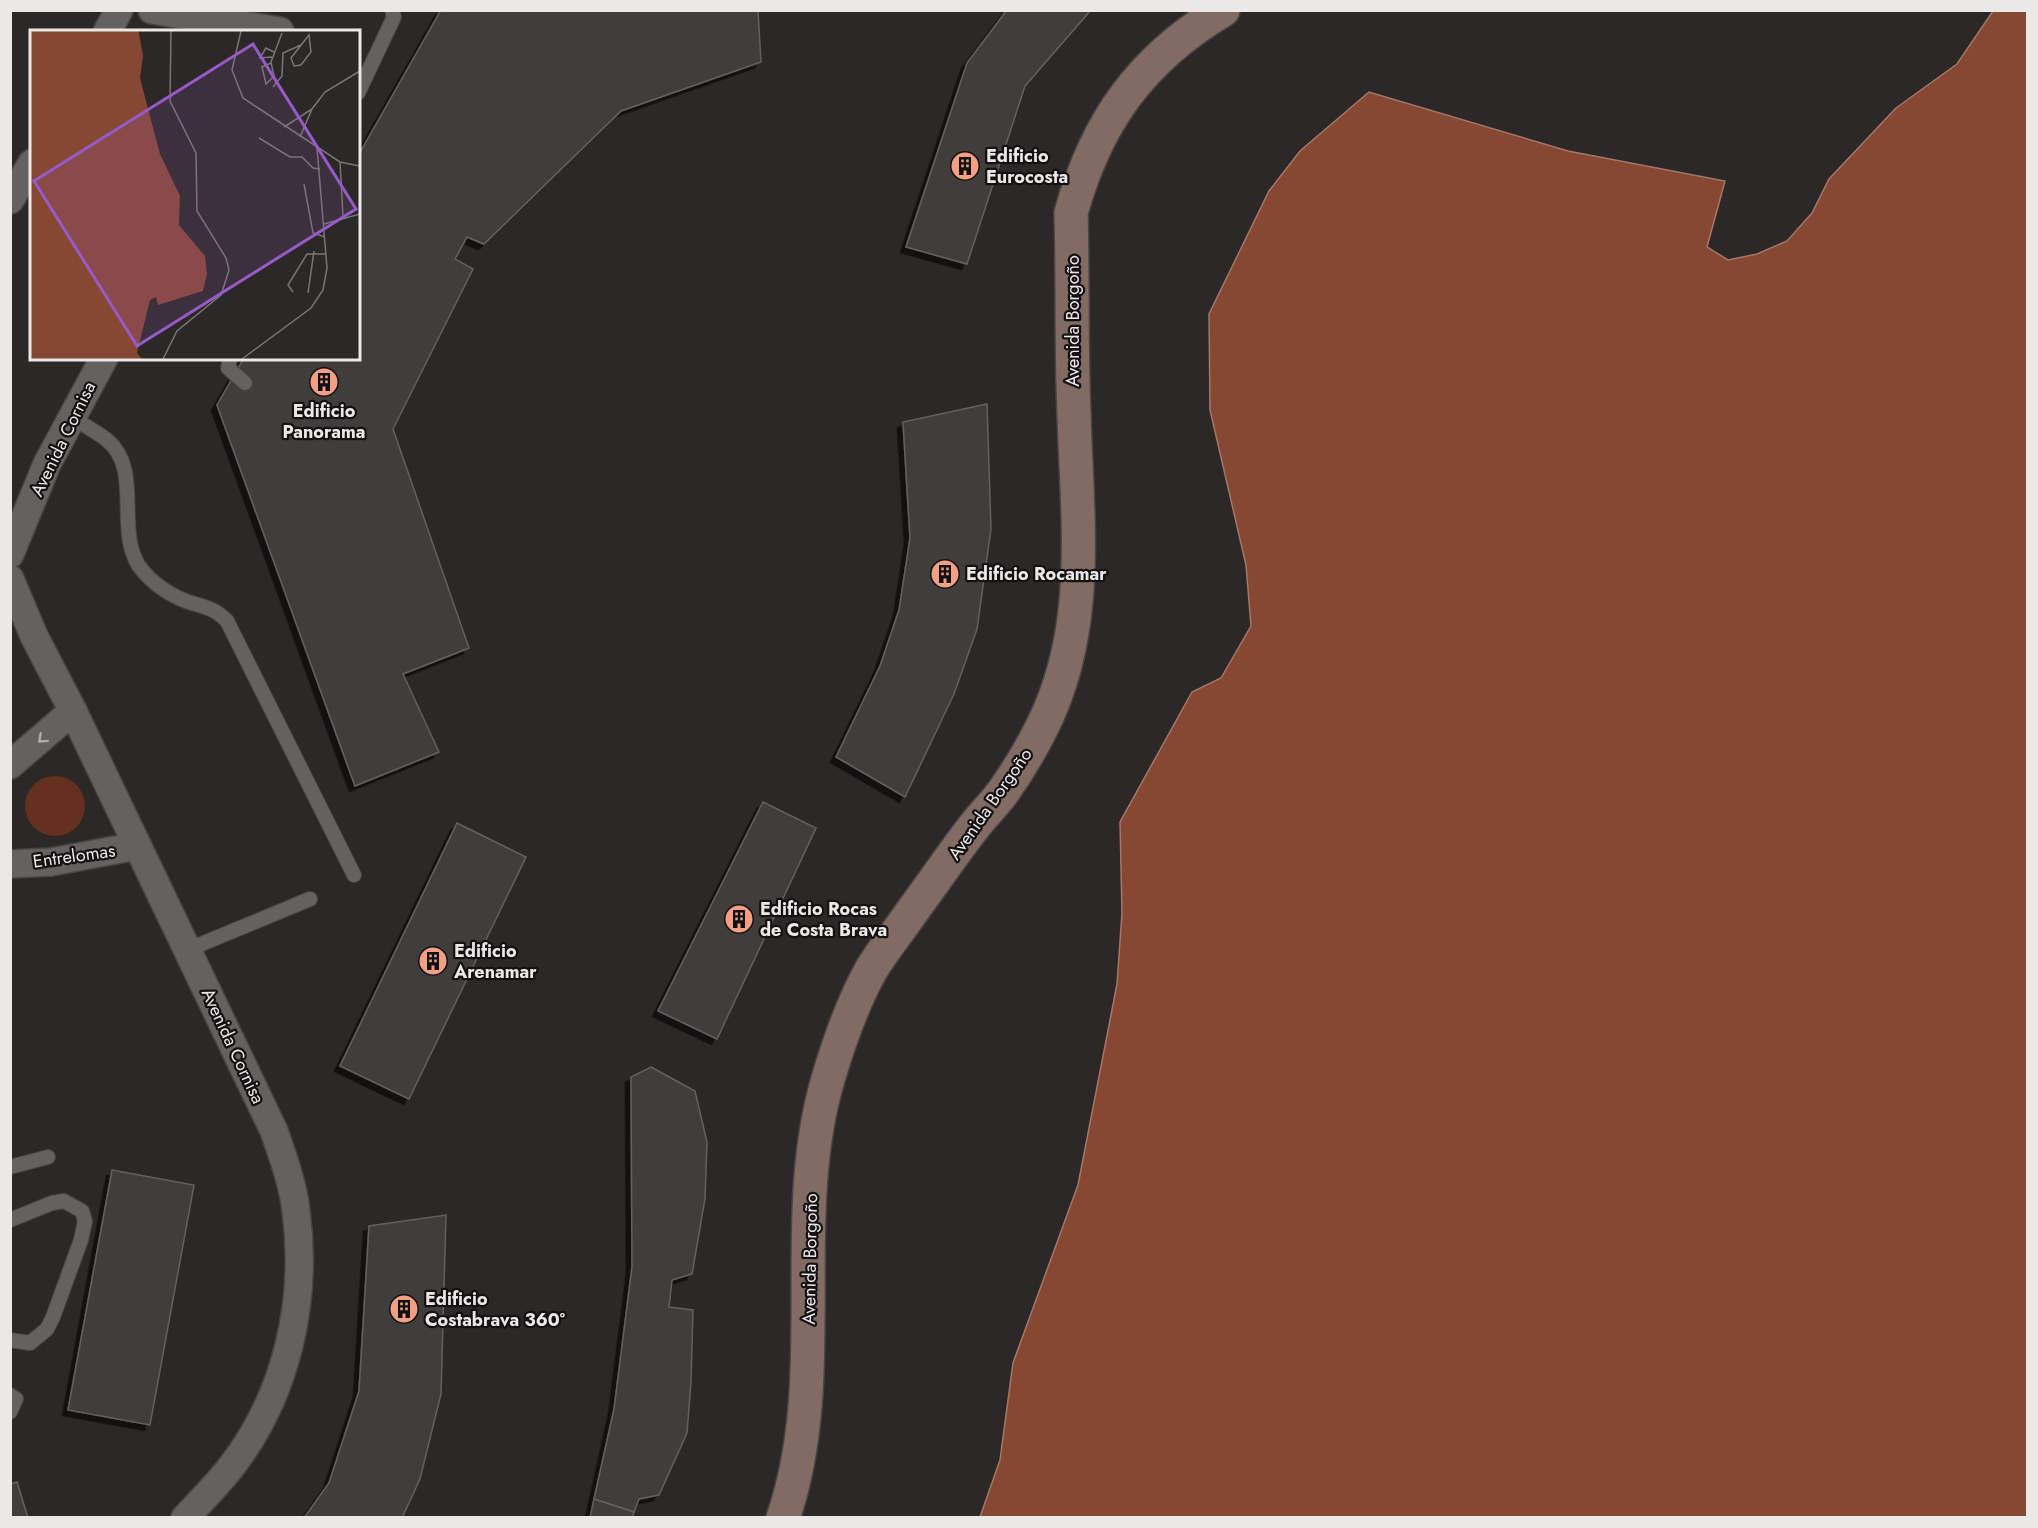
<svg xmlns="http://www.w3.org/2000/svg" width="2038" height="1528" font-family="Jost,sans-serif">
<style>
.green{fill:#65301f}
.water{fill:#864733;stroke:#a47869;stroke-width:1.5}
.building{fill:#413d3c;stroke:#65605f;stroke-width:1.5;filter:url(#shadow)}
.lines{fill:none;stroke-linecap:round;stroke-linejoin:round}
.lane-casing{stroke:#484544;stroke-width:16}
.street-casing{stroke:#484544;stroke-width:30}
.secondary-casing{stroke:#484544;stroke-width:36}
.lane{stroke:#656160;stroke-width:14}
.street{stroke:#656160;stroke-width:27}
.secondary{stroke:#826b63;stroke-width:33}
.oneway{stroke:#afacab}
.labels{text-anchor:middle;stroke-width:4.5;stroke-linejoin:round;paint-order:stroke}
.poi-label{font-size:18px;font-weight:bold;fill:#ebe9e8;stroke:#131111;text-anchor:start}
.street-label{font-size:18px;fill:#ebe9e8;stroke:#131111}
.inset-road{fill:none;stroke:#787574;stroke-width:1.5}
.view{fill:#975bc9;fill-opacity:0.15;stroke:#975bc9;stroke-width:3}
.inset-edge{fill:none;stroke:#ebe9e8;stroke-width:3}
</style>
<defs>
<filter id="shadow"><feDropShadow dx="-5.5" dy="5.5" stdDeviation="0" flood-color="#0009"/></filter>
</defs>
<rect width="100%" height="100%" fill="#2c2827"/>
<circle class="green" cx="55" cy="806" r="30"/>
<path class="water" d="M1993,11H2028L2027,1517H980L1000,1460L1013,1363L1078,1185L1117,984L1122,913L1120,822L1192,692L1221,678L1251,626L1246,565L1210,410L1209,314L1269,191L1300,151L1369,92L1568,151L1725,181L1707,247L1728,260L1757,254L1787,241L1812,213L1829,179L1896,108L1957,64Z"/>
<g class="building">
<path d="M441,10H758L761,62L621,111L484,244L467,237L455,259L473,269L393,429L469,648L403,674L439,752L355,786L217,405L244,358H358V156Z"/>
<path d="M1007,10H1091L1025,86L967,264L906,247L967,63Z"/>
<path d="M987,404L991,529L977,629L954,694L905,797L836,757L880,666L899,610L910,538L903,422Z"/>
<path d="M763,802L816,828L717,1039L658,1011Z"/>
<path d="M457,823L526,857L409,1099L340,1066Z"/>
<path d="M651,1067L695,1091L707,1142L705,1199L692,1274L672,1280L669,1307L693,1310L691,1382L687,1433L659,1495L639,1499L634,1512L594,1499L614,1409L632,1267L631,1077Z"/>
<path d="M112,1170L194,1185L150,1425L68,1410Z"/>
<path d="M446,1215L441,1394L420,1479L402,1518H304L329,1483L359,1391L369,1226Z"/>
<path d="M17,1482L28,1518H10V1484Z"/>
<path d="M594,1499L634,1512L632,1518H590Z"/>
</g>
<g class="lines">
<g class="lane-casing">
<g id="lane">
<path d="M358,93L394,17L392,10"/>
<path d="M230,358L228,368L245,383"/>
<path d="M72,418C84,425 97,432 107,440C143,469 115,529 139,566C152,584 173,598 195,604C209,608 216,610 227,621L354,875"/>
<path d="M187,950L310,899"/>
<path d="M10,1167L48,1157"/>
<path d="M10,1220L52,1203L64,1201L82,1211L85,1221L81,1240L53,1317L47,1329L30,1343L10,1340"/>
<path d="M10,1395L16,1399L10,1412"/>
</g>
</g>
<g class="street-casing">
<g id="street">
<path d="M152,10L280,31"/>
<path d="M107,32L119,10"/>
<path d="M10,200L32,163"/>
<path d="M10,554L47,464L104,358"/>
<path d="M10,579L34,636L73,711L274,1131C283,1157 293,1184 296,1211C308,1300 287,1395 231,1467C217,1485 201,1501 185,1518"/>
<path d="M10,765L73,711"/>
<path d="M10,864L51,862L137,846"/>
</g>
</g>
<g class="secondary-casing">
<path id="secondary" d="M783,1518C832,1375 786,1222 828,1079C839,1042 852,1004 871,970C883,950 898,932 911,913C933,883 954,852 976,824C985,813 995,803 1003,792C1018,771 1031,749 1042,727C1092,628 1077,520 1074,414C1071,347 1073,280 1071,213C1096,122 1141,59 1223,10"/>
</g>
<use href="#lane" class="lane"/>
<use href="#street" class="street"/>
<use href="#secondary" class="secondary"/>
</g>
<defs><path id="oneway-chevron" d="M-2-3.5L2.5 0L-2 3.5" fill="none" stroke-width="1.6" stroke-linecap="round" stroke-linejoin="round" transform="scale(1.5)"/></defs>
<use class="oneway" href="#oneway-chevron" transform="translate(42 739) rotate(138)"/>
<defs>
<g id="building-disc" transform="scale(1.5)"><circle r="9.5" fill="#f39f84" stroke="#131111"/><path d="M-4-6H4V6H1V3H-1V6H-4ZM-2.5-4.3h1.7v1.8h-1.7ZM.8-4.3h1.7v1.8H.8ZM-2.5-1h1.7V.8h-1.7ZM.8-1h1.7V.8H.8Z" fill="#111"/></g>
</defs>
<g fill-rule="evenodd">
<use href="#building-disc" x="965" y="166"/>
<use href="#building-disc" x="324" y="382"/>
<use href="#building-disc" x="945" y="574"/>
<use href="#building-disc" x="739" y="919"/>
<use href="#building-disc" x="433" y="961"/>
<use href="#building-disc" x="404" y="1309"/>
</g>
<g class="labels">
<g class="poi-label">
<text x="986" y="162">Edificio<tspan x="986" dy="21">Eurocosta</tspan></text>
<text x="324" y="417" text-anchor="middle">Edificio<tspan x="324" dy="21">Panorama</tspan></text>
<text x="966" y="580">Edificio Rocamar</text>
<text x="760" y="915">Edificio Rocas<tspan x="760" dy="21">de Costa Brava</tspan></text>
<text x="454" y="957">Edificio<tspan x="454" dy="21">Arenamar</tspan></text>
<text x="425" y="1305">Edificio<tspan x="425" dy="21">Costabrava 360°</tspan></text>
</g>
<g class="street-label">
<text transform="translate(1073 321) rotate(-90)" y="6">Avenida Borgoño</text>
<text transform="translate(63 439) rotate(-64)" y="6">Avenida Cornisa</text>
<text transform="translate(990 804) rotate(-55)" y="6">Avenida Borgoño</text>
<text transform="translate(74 856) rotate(-8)" y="6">Entrelomas</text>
<text transform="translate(233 1046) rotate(65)" y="6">Avenida Cornisa</text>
<text transform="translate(810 1259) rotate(-89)" y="6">Avenida Borgoño</text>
</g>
</g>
<g transform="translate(30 30)">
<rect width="330" height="330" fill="#2c2827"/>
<path d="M0,1H108L109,4L113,26L110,48L130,124L150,166L149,195L175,226L177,244L173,261L128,275L126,267L120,270L107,323L112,329H0Z" fill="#864733"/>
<path class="inset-road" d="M211,1L202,40L213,68L310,132L330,136M279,5L281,22L271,35L264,36L261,28ZM242,27L230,28L236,18L244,22M241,33L232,37L236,54L244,46L241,32L252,3M243,57L252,46L253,23L271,15M254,97L282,79M270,107L282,79L295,62L330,41M229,108L260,127H272L283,138L290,139M310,132L313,186M274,154L283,203L295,207M294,194L330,184M263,262L258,255L277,224H296M278,263L284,221M133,329L147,301L191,265L199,240L196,228L167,181L166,123L140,71L141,1M212,329L281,278L293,260L297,238L287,118"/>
<path class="view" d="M223,14L326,179L107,316L4,151Z"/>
<rect width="330" height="330" class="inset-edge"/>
</g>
<rect width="2038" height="1528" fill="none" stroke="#ebe9e8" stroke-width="24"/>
</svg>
